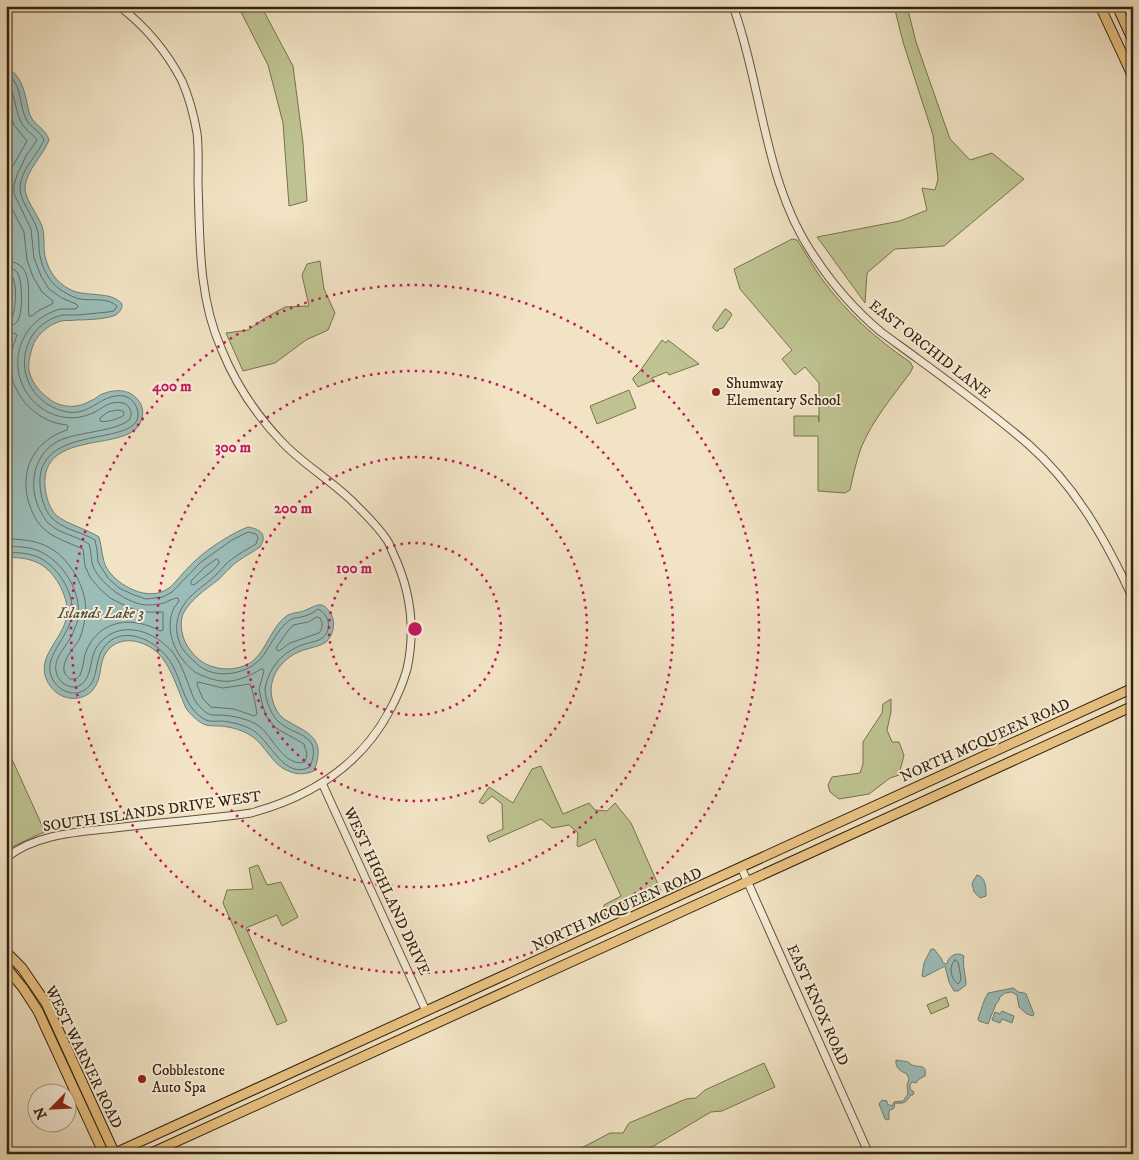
<svg xmlns="http://www.w3.org/2000/svg" width="1139" height="1160" font-family="'IM FELL DW Pica',serif">
<style>
.green{fill:#bec391;stroke:#79724e}
.water{fill:#9bbdb9;stroke:#727f73}
.lines{fill:none;stroke-linecap:round;stroke-linejoin:round}
.shore{stroke:#687062;stroke-width:1}
.minor-casing{stroke:#635239;stroke-width:9}
.major-casing{stroke:#34220b;stroke-width:11}
.minor{stroke:#f6edd9;stroke-width:7}
.major{stroke:#e8c282;stroke-width:9}
.ring{fill:none;stroke:#c2185b;stroke-width:2.5;stroke-dasharray:2.5 5}
.poi-dot{fill:#8f2418;stroke:#f6edd9;stroke-width:2}
.labels{text-anchor:middle;stroke-width:4;stroke-linejoin:round;paint-order:stroke}
.street-label{font-size:15px;fill:#34220b;stroke:#f6edd9}
.poi-label{font-size:15px;fill:#34220b;stroke:#f6edd9;text-anchor:start}
.water-label{font-size:16px;font-style:italic;fill:#53503f;stroke:#f6edd9}
.centre{fill:#c2185b;stroke:#f6edd9;stroke-width:2.5}
.ring-label{font-size:15px;text-anchor:middle;font-weight:bold;fill:#c2185b;stroke:#f6edd9;stroke-width:4;stroke-linejoin:round;paint-order:stroke}
</style>
<rect width="100%" height="100%" fill="#f1e3c4"/>
<filter id="stains"><feTurbulence type="fractalNoise" baseFrequency=".004" numOctaves="4"/><feColorMatrix values="0 0 0 0 .2 0 0 0 0 .09 0 0 0 0 .02 0 0 0 .5 -.17"/></filter>
<radialGradient id="worn" r=".72"><stop offset=".6" stop-color="#630" stop-opacity="0"/><stop offset="1" stop-color="#630" stop-opacity=".3"/></radialGradient>
<g class="green">
<path d="M238,6H261L293,66L303,143L307,201L289,206L283,123L268,65Z"/>
<path d="M894,6H907L916,42L950,139L970,160L992,153L1024,179L944,246L895,249L867,273L865,303L817,237L900,221L927,210L922,188L935,190L938,179L933,135L903,42Z"/>
<path d="M792,239L797,240C806,253 813,267 822,279C846,312 876,339 910,362L913,367L910,373C892,397 872,421 861,448C856,462 853,476 850,490L845,493L818,491V436H794V416H818L819,422V383L805,367L795,375L782,359L792,350L740,289L734,269Z"/>
<path d="M320,261L324,289L335,313L328,330L306,340L275,363L243,371L226,333L248,330L265,318L285,307L309,306L302,275L307,264Z"/>
<path d="M726,309L731,313L732,315L723,328L719,329L718,331H716L713,328V326L724,310Z"/>
<path d="M662,340L666,343L668,340L699,364L669,375L667,372L652,378V381L638,387L633,380V378L640,371Z"/>
<path d="M629,390L636,408L597,424L590,406Z"/>
<path d="M891,699V712L887,730L892,742H899L904,755L899,775L890,778L869,794L839,799L830,792L828,785L832,777L860,773L863,764V742L882,713L883,704Z"/>
<path d="M6,746L45,832L35,836L6,850Z"/>
<path d="M541,766L563,814L589,803L595,810L607,811L615,803L631,823L661,891L604,918V905L621,896L595,839L578,847L577,845L578,833L569,825L552,828L541,819L489,842L487,836L503,829L502,804L492,796L483,804L479,802L489,787L513,803L532,769Z"/>
<path d="M258,865L267,885L281,882L298,917L282,926L277,915L246,928L287,1021L277,1025L223,903L227,890L253,889L249,868Z"/>
<path d="M946,997L949,1006L931,1014L927,1005Z"/>
<path d="M764,1063L775,1087L722,1111L711,1112L640,1154H570L610,1133H623L629,1123L686,1099L696,1098L705,1090Z"/>
</g>
<g class="water">
<path d="M6,66C20,75 24,88 27,103C28,108 29,114 32,119C38,127 46,130 49,140C43,156 27,169 25,187C24,198 38,215 42,226C45,235 43,246 45,256C48,270 56,282 69,289C85,298 111,290 122,304C122,308 121,311 117,314C111,319 86,320 76,320C72,321 66,320 61,321C48,325 36,335 32,348C30,357 27,365 30,374C33,384 40,392 48,398C60,408 77,409 90,401C94,400 97,397 100,395C113,389 129,388 138,400C143,406 144,414 141,421C130,454 40,427 45,487C46,496 49,508 56,515C66,524 87,529 99,537C102,547 102,559 106,567C117,586 149,603 169,588C172,586 175,582 177,580C183,573 189,566 196,560C207,549 234,532 248,527C260,529 268,534 260,547C250,554 237,560 229,569C225,572 222,577 218,580C206,589 190,600 183,614C179,624 182,638 188,647C195,657 202,664 214,667C226,671 244,669 254,660C268,647 272,625 288,615C294,612 300,613 306,610C318,605 322,600 331,614C336,623 333,636 326,642C319,647 308,648 301,651C280,659 266,680 273,702C275,708 278,714 283,718C286,721 292,723 296,726C318,737 323,747 314,771C306,774 299,775 291,772C271,766 267,745 250,735C242,730 231,727 221,726C216,726 211,726 206,725C200,723 193,717 188,711C184,706 183,700 180,694C175,681 169,665 159,654C144,639 116,633 104,656C100,665 101,676 96,685C87,703 62,702 51,687C30,660 64,640 67,615C69,596 54,569 36,562C27,558 16,557 6,558V324C11,307 12,290 6,273Z"/>
<path d="M977,875C986,877 986,888 986,896L980,898L974,892L972,883Z"/>
<path d="M931,949H934L941,958L943,963L947,964C948,956 957,951 964,956C962,965 966,975 966,985L958,991H954L949,982L945,966L924,977L922,976L924,963Z"/>
<path d="M1013,988L1015,989L1018,992L1024,993L1026,994L1034,1014L1033,1016L1027,1014L1019,1007L1017,995L1011,992L1005,993L1000,997L999,1000L996,1004L988,1024L979,1021L978,1019L984,1001L988,993Z"/>
<path d="M1002,1011L1014,1016L1012,1023L1002,1019L1000,1023L992,1020L995,1012L1000,1014Z"/>
<path d="M896,1060C899,1061 905,1061 908,1062C910,1063 910,1064 912,1065C919,1068 927,1063 925,1076L919,1079L916,1083L912,1082L910,1085V1089L914,1092L913,1095H911C906,1102 905,1104 895,1103L894,1108L889,1111V1119L888,1120L885,1119L879,1104L882,1100L887,1101V1104L892,1106L894,1102C905,1100 901,1104 908,1094L907,1085L909,1079L907,1074C901,1071 895,1069 896,1060Z"/>
</g>
<g class="lines">
<g class="shore">
<path d="M6,72C23,86 18,101 26,119C30,127 40,131 44,140C37,156 21,169 20,187C19,199 32,215 36,226C40,236 38,246 40,256C43,272 52,286 66,293C70,296 76,298 80,299C92,301 108,297 117,306L114,311L108,312C98,313 88,314 78,315C73,315 68,315 63,315C51,317 38,326 32,336C23,351 22,368 29,383C36,400 59,415 78,412C95,409 105,393 124,396C132,398 137,405 138,413C141,449 35,421 40,486C41,497 44,509 51,517C61,529 82,532 95,540L97,550L98,562L108,578L119,588L134,595L146,599L163,597L172,592L201,562L232,540L248,532L256,534L258,538L256,544C246,550 233,557 225,565C222,568 220,571 217,574C209,582 199,588 191,596C179,608 173,624 179,641C181,649 189,657 195,662C207,675 226,676 241,671C269,663 269,635 290,620C294,617 300,618 305,616C309,615 314,612 318,609C329,614 333,630 322,638C319,641 312,642 308,643C291,648 278,657 270,673C268,678 266,683 265,688C265,699 271,716 280,723C297,737 323,734 310,767C284,780 271,742 254,731C245,725 232,722 221,721C216,721 211,722 206,720C201,718 195,712 192,708C181,694 179,671 167,657C152,637 116,623 101,652C96,662 97,675 91,684C80,699 61,694 53,680C40,657 70,638 72,614C74,593 59,568 40,558C30,553 17,552 6,553"/>
<path d="M6,80C16,95 14,107 21,122C24,129 32,133 37,140L26,156L17,175L14,185V194L31,229L34,258L41,276L49,289L62,298L76,304L78,306L76,309C71,309 65,309 61,309C52,311 43,316 37,321C6,348 14,396 50,413C65,420 81,419 95,412C105,406 113,399 126,404C131,409 133,414 129,420C116,431 81,432 63,439C33,450 26,488 42,514C44,517 46,521 48,523C60,534 77,536 89,544C91,551 91,557 92,563C97,582 129,606 149,605C154,605 159,604 164,603C169,601 173,598 178,598L179,601C177,604 174,607 173,610C164,633 177,658 195,672C202,676 213,680 221,681C234,683 250,676 261,669H263L264,671L259,689L262,703L266,716L276,728L304,744L307,754L305,762C285,768 272,736 259,726C249,719 234,716 222,715C217,715 211,716 207,713C202,710 197,704 194,699C188,684 183,667 174,654C156,631 120,618 99,644C89,655 93,672 84,682C74,693 58,684 56,671C53,656 70,644 74,630C76,626 78,621 78,616C81,592 64,564 43,553C33,547 18,546 6,547"/>
<path d="M6,96L11,116L14,125L27,141L10,171L6,185"/>
<path d="M6,194L12,209L24,232L27,260L33,277L42,292L53,301L52,304L38,311L32,316H29C26,297 37,262 6,261"/>
<path d="M6,268C10,268 14,269 17,272C23,280 23,315 17,322C14,325 10,326 6,326"/>
<path d="M6,274C10,275 11,274 13,278C17,286 16,313 11,319L6,320"/>
<path d="M6,334L14,333L17,335C15,342 11,350 10,357C8,384 24,409 48,420C54,423 60,424 67,425L68,427L67,430C36,440 20,467 28,500C31,510 35,520 42,527C52,538 70,543 83,549L85,566L90,577L99,588L110,598L128,607L141,612H163V630L160,631C133,616 101,619 87,649C83,657 84,667 80,675C78,679 75,679 70,679C66,676 63,672 64,666C66,656 73,649 79,640C82,634 84,624 85,618C90,591 69,555 44,545C32,540 19,539 6,539"/>
<path d="M118,410L123,411L124,414L123,416C117,419 106,423 100,421V418L108,412Z"/>
<path d="M217,559L219,561V563L213,570L194,585L191,584V581L205,567Z"/>
<path d="M317,617L320,618C323,623 323,628 319,633L290,643L279,651L277,650L276,648L287,632L293,625L308,622Z"/>
<path d="M198,682L223,688L250,684C253,691 256,706 257,714L254,716L234,709L211,707L203,699L197,685Z"/>
<path d="M955,960L958,962L961,977L960,982L958,984C951,979 948,967 955,960Z"/>
</g>
<g class="minor-casing">
<g id="minor">
<path d="M733,6C763,89 764,186 816,259C834,286 857,312 881,332C893,341 906,350 918,359C955,386 993,414 1028,444C1076,486 1107,542 1133,599"/>
<path d="M322,783L426,1011"/>
<path d="M6,858C38,832 84,832 123,827C166,822 209,819 251,813C310,797 361,765 390,710C397,697 403,683 407,669C416,628 411,591 393,553C391,549 390,544 387,540C377,525 363,512 351,500C329,479 303,464 283,443C256,415 235,383 221,348C198,296 200,238 198,183C198,167 199,149 197,133C194,116 189,97 182,81C167,52 145,26 119,6"/>
<path d="M741,867L869,1154"/>
</g>
</g>
<g class="major-casing">
<g id="major">
<path d="M1100,6L1133,77"/>
<path d="M1117,6L1133,41"/>
<path d="M6,952L22,968L46,1003L115,1154"/>
<path d="M6,967L23,988L38,1011L104,1154"/>
<path d="M113,1154L1133,688"/>
<path d="M149,1154L1133,706"/>
</g>
</g>
<use href="#minor" class="minor"/>
<use href="#major" class="major"/>
</g>
<g class="ring">
<circle cx="415" cy="629" r="86"/>
<circle cx="415" cy="629" r="172"/>
<circle cx="415" cy="629" r="258"/>
<circle cx="415" cy="629" r="344"/>
</g>
<g class="poi-dot">
<circle cx="716" cy="392" r="5"/>
<circle cx="142" cy="1079" r="5"/>
</g>
<g class="labels">
<g class="street-label">
<text transform="translate(930 349) rotate(38)" y="5">EAST ORCHID LANE</text>
<text transform="translate(985 740) rotate(-24)" y="5">NORTH MCQUEEN ROAD</text>
<text transform="translate(152 811) rotate(-8)" y="5">SOUTH ISLANDS DRIVE WEST</text>
<text transform="translate(387 891) rotate(65)" y="5">WEST HIGHLAND DRIVE</text>
<text transform="translate(617 909) rotate(-24)" y="5">NORTH MCQUEEN ROAD</text>
<text transform="translate(818 1005) rotate(66)" y="5">EAST KNOX ROAD</text>
<text transform="translate(84 1057) rotate(64)" y="5">WEST WARNER ROAD</text>
</g>
<g class="poi-label">
<text x="726" y="388">Shumway<tspan x="726" dy="17">Elementary School</tspan></text>
<text x="152" y="1075">Cobblestone<tspan x="152" dy="17">Auto Spa</tspan></text>
</g>
<g class="water-label">
<text x="101" y="618">Islands Lake 3</text>
</g>
</g>
<circle cx="415" cy="629" r="8" class="centre"/>
<g class="ring-label">
<text x="172" y="391">400 m</text>
<text x="233" y="452">300 m</text>
<text x="293" y="513">200 m</text>
<text x="354" y="573">100 m</text>
</g>
<rect width="1139" height="1160" fill="none" stroke="#f1e3c4" stroke-width="25"/>
<rect x="8" y="8" width="1124" height="1145" fill="none" stroke="#34220b" stroke-width="2.5"/>
<rect x="12" y="12" width="1114" height="1135" fill="none" stroke="#34220b"/>
<g transform="translate(52 1108) rotate(246)"><circle r="24" fill="#f6edd9" stroke="#a89c87"/>
<path d="M0-4L9 19L0 12L-9 19Z" fill="#8f2418"/>
<text y="-8" font-size="14" font-weight="bold" text-anchor="middle" fill="#34220b">N</text>
</g>
<rect width="100%" height="100%" filter="url(#stains)"/>
<rect width="100%" height="100%" fill="url(#worn)"/>
</svg>
